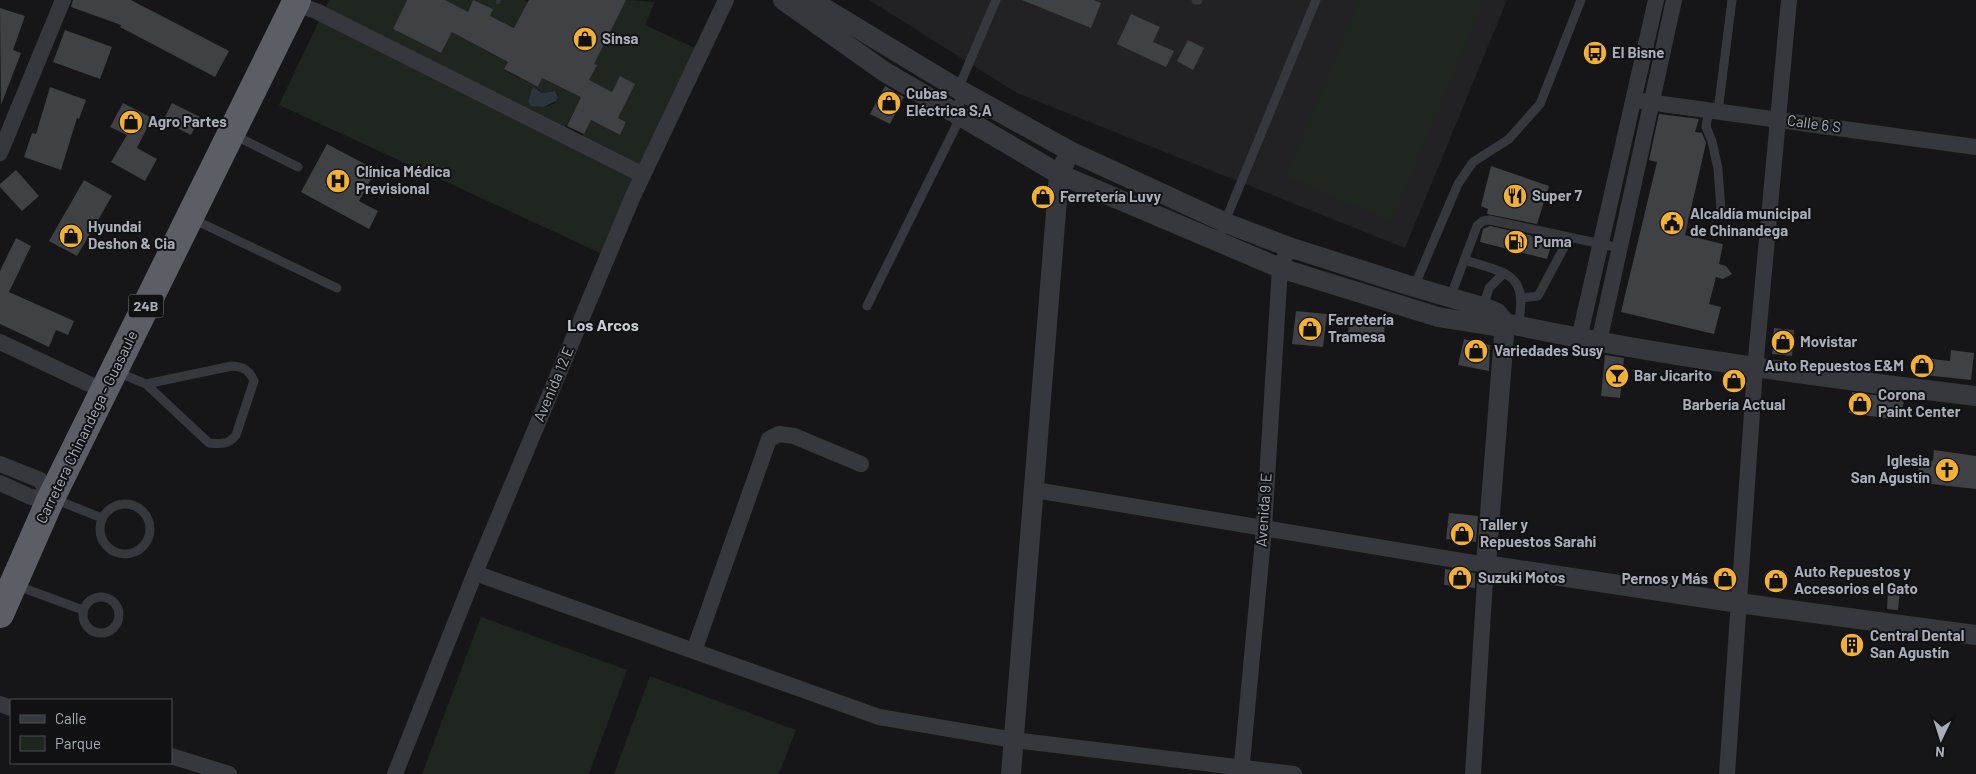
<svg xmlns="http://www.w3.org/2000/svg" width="1976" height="774" font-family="Barlow,sans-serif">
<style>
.built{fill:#222225}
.green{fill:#1e261f;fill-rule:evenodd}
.water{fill:#2c353c}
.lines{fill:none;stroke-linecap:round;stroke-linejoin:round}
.stream{stroke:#2c353c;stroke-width:4.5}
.building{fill:#404145}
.service{stroke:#37383d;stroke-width:9}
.minor{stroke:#37383d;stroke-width:16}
.tertiary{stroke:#37383d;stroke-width:20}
.trunk{stroke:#5b5e65;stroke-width:28}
.labels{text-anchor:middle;stroke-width:4;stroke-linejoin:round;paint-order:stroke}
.shield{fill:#111113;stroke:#7b7e86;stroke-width:1}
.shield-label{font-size:14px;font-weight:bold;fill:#a8adb8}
.poi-label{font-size:15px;font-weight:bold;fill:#a8adb8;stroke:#111113;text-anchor:start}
.street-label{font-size:15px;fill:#a8adb8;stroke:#111113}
.neighbourhood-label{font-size:16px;font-weight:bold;fill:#c9ccd4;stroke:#111113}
</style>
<rect width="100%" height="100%" fill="#161618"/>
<path class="built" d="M869,0H1507L1405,248L1017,93Z"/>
<g class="green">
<path d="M329,0H407L393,29L441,53L462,9L445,0H524L536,6L626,0L655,2L645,25L704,52L607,256L279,105ZM473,0L476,44L457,35ZM496,19L596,65L589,80L579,75L569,91L542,78L538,87L504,70L508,62L481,48ZM620,77L635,84L618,118L626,122L620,135L591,120L581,139L564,130L590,81L608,90L600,104L604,106ZM538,89L542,93L555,91L558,95L555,103L548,106L528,101L531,93Z"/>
<path d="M1359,0H1485L1393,221L1285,177Z"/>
<path d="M481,617L627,670L589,774H422Z"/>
<path d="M650,676L796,730L779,774H614Z"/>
</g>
<path class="water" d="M533,87L542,93L555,91L558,97L556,101L543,107L531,106L528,101Z"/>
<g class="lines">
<path class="stream" d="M498,2L499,0"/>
</g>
<g class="building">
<path d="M73,0H131L229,51L215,77L120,27L121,25L71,7Z"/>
<path d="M407,0H445L468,12L473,0L493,9L490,16L514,28L529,0H626L594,64L597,65L589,80L612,92L620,76L635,84L618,118L626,122L620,135L591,120L584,134L567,126L581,97L542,78L538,87L504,69L508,62L452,32L441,53L393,29Z"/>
<path d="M1022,0H1094L1101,3L1091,28Z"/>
<path d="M0,8L25,16L13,50L21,53L1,105Z"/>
<path d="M1131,14L1160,27L1153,42L1174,51L1166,67L1117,44Z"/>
<path d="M65,30L112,47L100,79L53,62Z"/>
<path d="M1188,40L1204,48L1193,70L1177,61Z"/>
<path d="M885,86L904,97L890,124L870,114Z"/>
<path d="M50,87L86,100L79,119L77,118L61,170L24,157L32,133L36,134Z"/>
<path d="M123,103L152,118L137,148L157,159L145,181L111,162L127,135L110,127Z"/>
<path d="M172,103L200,117L191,135L163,121Z"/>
<path d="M1659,114L1699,119L1695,132L1702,133L1706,143L1685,235L1723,244L1719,264L1726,266L1732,274L1723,279L1716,277L1709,304L1721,307L1714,334L1621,312L1657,162L1649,160Z"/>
<path d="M327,144L376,170L359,201L378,211L369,229L301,192Z"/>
<path d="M1491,166L1549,186L1537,224L1487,214L1488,209L1481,206Z"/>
<path d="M16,170L39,196L22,211L0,187V184Z"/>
<path d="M84,180L112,196L77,256L49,241Z"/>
<path d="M1040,186L1046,188L1044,206L1034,202Z"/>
<path d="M1490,226L1533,236L1532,237L1552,243L1547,259L1480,242L1483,229Z"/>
<path d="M16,238L31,246L9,292L74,321L68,335L56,330L49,347L0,324V271Z"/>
<path d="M1296,311L1327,314L1323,347L1292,344Z"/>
<path d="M1350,316L1385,319L1384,338L1348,333Z"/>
<path d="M1774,328L1794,330L1792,356L1772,354Z"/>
<path d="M1464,339L1490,345L1489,371L1458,365Z"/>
<path d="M1951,350L1974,353L1971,380L1915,374L1916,357L1950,361Z"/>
<path d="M1605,355L1624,358L1620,398L1601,396Z"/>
<path d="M1852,392L1904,399L1902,412L1892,410L1891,419L1849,413Z"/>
<path d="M1934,450L1976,456V489L1931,484L1932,481L1917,479L1920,459L1933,461Z"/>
<path d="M1449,513L1478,516L1476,542L1446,539Z"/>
<path d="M1445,569L1475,573V588L1444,585Z"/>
<path d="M1719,570L1731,571L1730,588L1717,587Z"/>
<path d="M1771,570L1784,572L1781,593L1768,591Z"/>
<path d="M1888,589L1900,590L1898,610L1887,609Z"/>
</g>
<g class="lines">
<g class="service">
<path d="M1196,0H1198"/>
<path d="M1709,109L1706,127L1712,141L1718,169L1721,211"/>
<path d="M1718,111L1732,0"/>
<path d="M234,135L298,167"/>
<path d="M193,219L337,288"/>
<path d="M1217,241L1316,0"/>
<path d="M1465,260C1508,274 1529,273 1518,325"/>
<path d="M1414,287L1458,184L1473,162L1509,139L1540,104L1581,0"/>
<path d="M1450,298L1477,226L1483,221L1490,220L1620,248"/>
<path d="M1522,298L1538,296L1569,238"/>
<path d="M867,306L961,116L958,89L996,0"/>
<path d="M1483,307L1489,288L1504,273"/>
<path d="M117,372L146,384L209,443C222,444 228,445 236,435L254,381C249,370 244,367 232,366L146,384"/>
<path d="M54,499L102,518"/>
<circle cx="125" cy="529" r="25"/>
<path d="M15,585L83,610"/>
<circle cx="101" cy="615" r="18"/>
</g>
<g class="minor">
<path d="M295,4L316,11L643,175"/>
<path d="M1641,101L1976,147"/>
<path d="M0,153L63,0"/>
<path d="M1579,339L1656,0"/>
<path d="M0,342L89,384"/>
<path d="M1599,342L1674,0"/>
<path d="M0,464L40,480L51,498"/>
<path d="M0,483L31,497L51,498"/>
<path d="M1035,490L1486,565L1473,774"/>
<path d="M475,573L879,717L1014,740L1294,774"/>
<path d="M694,651L769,439L779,434L794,436L861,464"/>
<path d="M0,704L11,708"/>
<path d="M171,756L229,774"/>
<path d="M395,774L475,573L633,196L726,0"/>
<path d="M1241,774L1264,528L1280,268L1289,247"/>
<path d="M1727,774L1755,369L1789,0"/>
</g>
<g class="tertiary">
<path d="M783,0L885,72L1059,174L1280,268L1438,317L1494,326L1505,323C1660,356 1818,377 1976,396"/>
<path d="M811,0L958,89L1070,151L1226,223L1289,247L1414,287L1483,307L1497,313L1505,323L1486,565L1739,603L1976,635"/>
<path d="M1011,774L1059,174L1065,162"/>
</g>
<path class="trunk" d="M0,614L51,498L297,0"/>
</g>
<defs>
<g id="shop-disc" transform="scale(1.25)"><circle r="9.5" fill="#f2b134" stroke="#111113"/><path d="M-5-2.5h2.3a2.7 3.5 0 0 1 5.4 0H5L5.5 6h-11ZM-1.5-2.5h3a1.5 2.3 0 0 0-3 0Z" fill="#111"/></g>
<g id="bus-disc" transform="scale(1.25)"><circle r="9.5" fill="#f2b134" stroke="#111113"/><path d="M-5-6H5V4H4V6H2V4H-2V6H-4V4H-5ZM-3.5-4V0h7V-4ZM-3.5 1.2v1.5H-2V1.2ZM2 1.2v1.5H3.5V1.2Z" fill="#111"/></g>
<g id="hospital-disc" transform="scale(1.25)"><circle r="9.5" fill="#f2b134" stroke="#111113"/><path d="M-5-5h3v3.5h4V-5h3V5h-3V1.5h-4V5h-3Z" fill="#111"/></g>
<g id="restaurant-disc" transform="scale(1.25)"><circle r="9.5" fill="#f2b134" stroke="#111113"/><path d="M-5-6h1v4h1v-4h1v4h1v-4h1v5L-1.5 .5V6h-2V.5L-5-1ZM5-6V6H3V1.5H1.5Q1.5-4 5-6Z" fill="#111"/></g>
<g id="civic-disc" transform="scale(1.25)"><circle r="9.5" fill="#f2b134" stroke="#111113"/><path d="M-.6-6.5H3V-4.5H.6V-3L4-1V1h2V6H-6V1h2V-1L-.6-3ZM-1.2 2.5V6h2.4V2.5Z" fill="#111"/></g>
<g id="fuel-disc" transform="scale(1.25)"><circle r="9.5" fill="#f2b134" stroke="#111113"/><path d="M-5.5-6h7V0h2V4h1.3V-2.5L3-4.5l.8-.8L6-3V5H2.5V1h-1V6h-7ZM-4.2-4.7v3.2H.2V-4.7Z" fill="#111"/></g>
<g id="bar-disc" transform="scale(1.25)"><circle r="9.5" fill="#f2b134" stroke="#111113"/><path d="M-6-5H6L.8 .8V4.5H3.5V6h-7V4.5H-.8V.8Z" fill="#111"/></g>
<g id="church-disc" transform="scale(1.25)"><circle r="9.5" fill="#f2b134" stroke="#111113"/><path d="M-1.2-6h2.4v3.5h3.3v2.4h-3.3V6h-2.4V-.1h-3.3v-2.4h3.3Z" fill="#111"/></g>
<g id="building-disc" transform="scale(1.25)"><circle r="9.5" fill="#f2b134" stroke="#111113"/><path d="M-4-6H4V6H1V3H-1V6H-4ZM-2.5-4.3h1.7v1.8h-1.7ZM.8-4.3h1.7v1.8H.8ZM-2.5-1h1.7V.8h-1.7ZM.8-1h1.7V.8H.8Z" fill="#111"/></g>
</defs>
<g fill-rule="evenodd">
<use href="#shop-disc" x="585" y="39"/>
<use href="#bus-disc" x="1595" y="53"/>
<use href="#shop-disc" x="889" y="103"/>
<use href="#shop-disc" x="131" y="122"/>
<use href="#hospital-disc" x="338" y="181"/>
<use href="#restaurant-disc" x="1515" y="196"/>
<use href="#shop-disc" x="1043" y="197"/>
<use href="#civic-disc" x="1672" y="223"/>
<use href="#shop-disc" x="71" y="236"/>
<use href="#fuel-disc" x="1516" y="242"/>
<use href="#shop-disc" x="1310" y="329"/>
<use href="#shop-disc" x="1783" y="342"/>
<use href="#shop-disc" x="1476" y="351"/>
<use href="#shop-disc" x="1922" y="366"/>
<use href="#bar-disc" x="1617" y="376"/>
<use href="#shop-disc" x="1734" y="381"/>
<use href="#shop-disc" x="1860" y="404"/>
<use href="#church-disc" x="1947" y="470"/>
<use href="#shop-disc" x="1462" y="534"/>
<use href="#shop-disc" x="1460" y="578"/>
<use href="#shop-disc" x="1725" y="579"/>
<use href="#shop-disc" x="1776" y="581"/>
<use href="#building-disc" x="1852" y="645"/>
</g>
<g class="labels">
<rect class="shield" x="128.5" y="294.5" width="35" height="23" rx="4"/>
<g class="shield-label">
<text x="146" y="311">24B</text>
</g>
<g class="poi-label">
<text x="602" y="44">Sinsa</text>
<text x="1612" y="58">El Bisne</text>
<text x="906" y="99">Cubas<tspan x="906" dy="17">Eléctrica S,A</tspan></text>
<text x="148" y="127">Agro Partes</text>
<text x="356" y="177">Clínica Médica<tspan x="356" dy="17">Previsional</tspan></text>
<text x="1532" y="201">Super 7</text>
<text x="1060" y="202">Ferretería Luvy</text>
<text x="1690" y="219">Alcaldía municipal<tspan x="1690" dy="17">de Chinandega</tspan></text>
<text x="88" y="232">Hyundai<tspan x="88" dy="17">Deshon &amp; Cia</tspan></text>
<text x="1534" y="247">Puma</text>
<text x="1328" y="325">Ferretería<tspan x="1328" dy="17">Tramesa</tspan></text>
<text x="1800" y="347">Movistar</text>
<text x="1494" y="356">Variedades Susy</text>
<text x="1904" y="371" text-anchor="end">Auto Repuestos E&amp;M</text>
<text x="1634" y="381">Bar Jicarito</text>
<text x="1878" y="400">Corona<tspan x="1878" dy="17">Paint Center</tspan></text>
<text x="1734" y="410" text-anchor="middle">Barbería Actual</text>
<text x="1930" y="466" text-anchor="end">Iglesia<tspan x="1930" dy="17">San Agustín</tspan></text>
<text x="1480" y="530">Taller y<tspan x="1480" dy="17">Repuestos Sarahi</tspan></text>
<text x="1794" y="577">Auto Repuestos y<tspan x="1794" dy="17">Accesorios el Gato</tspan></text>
<text x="1478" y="583">Suzuki Motos</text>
<text x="1708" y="584" text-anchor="end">Pernos y Más</text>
<text x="1870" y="641">Central Dental<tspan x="1870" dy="17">San Agustín</tspan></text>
</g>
<g class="street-label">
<text transform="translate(1814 124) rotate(8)" y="5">Calle 6 S</text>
<text transform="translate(554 384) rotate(-67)" y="5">Avenida 12 E</text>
<text transform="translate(87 427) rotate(-64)" y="5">Carretera Chinandega - Guasaule</text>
<text transform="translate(1264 510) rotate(-86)" y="5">Avenida 9 E</text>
</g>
<g class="neighbourhood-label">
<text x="603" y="331">Los Arcos</text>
</g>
</g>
<rect x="10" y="699" width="162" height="65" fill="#111113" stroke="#4d4f55"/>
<rect x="20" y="715" width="25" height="8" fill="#37383d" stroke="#4d4f55"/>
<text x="55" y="724" font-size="15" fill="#a8adb8">Calle</text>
<rect x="20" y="736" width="25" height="15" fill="#1e261f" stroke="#4d4f55"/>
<text x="55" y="749" font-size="15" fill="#a8adb8">Parque</text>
<g transform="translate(1941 739) rotate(184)" stroke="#111113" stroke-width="4" paint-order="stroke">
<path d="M0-4L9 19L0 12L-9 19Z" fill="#a8adb8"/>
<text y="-8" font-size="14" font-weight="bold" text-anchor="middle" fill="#a8adb8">N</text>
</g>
</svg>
